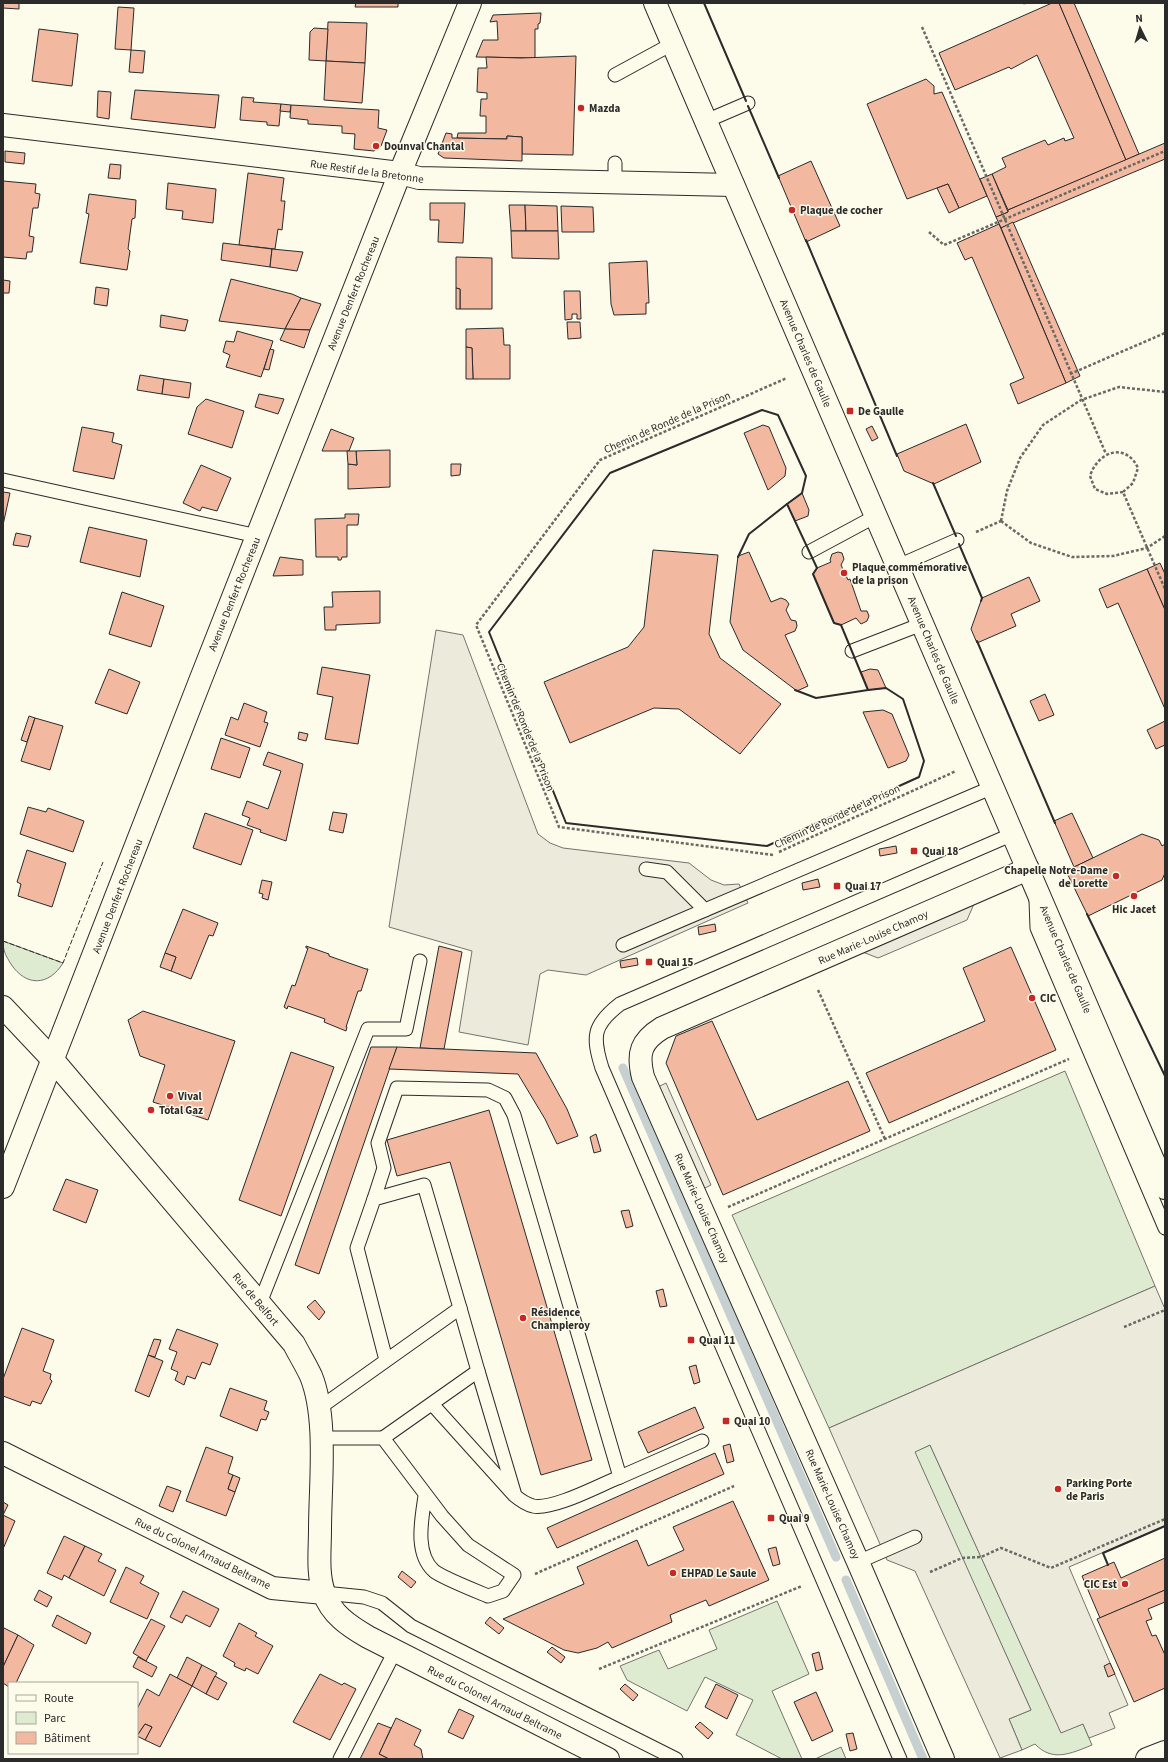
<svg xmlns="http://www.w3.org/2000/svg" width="1168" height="1762" font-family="'Source Sans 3',sans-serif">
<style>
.green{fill:#deebd1;stroke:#74746e}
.parking{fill:#eceadb;stroke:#74746e}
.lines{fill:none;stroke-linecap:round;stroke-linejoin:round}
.stream{stroke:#c7d0d0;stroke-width:9}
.building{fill:#f2b8a0;stroke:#2b2b2b}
.lane-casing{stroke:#2b2b2b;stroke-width:15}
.street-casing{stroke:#2b2b2b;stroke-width:24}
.secondary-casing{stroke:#2b2b2b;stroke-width:24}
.path{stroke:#6a6964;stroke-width:2.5;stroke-dasharray:3 2;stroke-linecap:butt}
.lane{stroke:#fdfbea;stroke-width:13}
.street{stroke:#fdfbea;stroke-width:22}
.secondary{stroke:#fdfbea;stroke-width:22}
.fence{stroke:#2b2b2b;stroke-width:1;stroke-dasharray:5 2;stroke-linecap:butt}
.wall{stroke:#2b2b2b;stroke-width:2}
.poi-dot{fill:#c62828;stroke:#fdfbea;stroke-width:1.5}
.labels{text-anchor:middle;stroke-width:3;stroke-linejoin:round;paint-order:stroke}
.poi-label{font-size:11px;font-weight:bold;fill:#2b2b2b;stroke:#fdfbea;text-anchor:start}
.street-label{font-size:11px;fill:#2b2b2b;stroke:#fdfbea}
</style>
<rect width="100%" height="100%" fill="#fdfbea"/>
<g class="green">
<path d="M3,941L63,963C49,986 26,987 11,964C6,956 3,951 3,941Z"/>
<path d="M1065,1071L1155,1286L829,1428L732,1215Z"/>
<path d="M930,1445L1061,1732L1083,1724L1092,1745C1070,1754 1052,1762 1035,1744L1022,1750L1009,1719L1031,1710L914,1452Z"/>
<path d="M777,1601L809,1674L772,1691L802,1759H782L736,1735L753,1700L705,1677L687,1711L627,1680L620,1666L659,1650L668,1669L717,1649L709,1630Z"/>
<path d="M841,1747L846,1759H815Z"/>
</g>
<g class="parking">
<path d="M436,630L463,635L538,834L550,843L563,848L689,863L711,880L724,885L739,884L748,903L586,975L548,970L540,974L528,1045L459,1032L472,951L389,927Z"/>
<path d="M977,897L967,920L878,958L855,949Z"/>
<path d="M666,1083L711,1185L701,1190L656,1088Z"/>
<path d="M1155,1286L1165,1309V1526L1069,1567L1128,1705L1109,1713L1115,1728L1089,1738L1083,1724L1061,1733L930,1445L915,1452L1031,1710L1009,1719L1022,1750L1000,1758L915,1571L887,1560L829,1428Z"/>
</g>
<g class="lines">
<g class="stream">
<path d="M623,1068L836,1557"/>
<path d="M846,1580L923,1759"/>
</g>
</g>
<g class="building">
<path d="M3,3H19V9L3,8Z"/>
<path d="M356,3H398V7H355Z"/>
<path d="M1052,3H1059L1126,160L1008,210L992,174L1006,167L1002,158L1045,140L1048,145L1064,138L1065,141L1074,138L1037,55L1011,69L1009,67L955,90L939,53Z"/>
<path d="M1059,3H1074L1139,154L1126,160Z"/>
<path d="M118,7L134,8L131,50L115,49Z"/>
<path d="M541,13L540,23L538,24V29H535V58L476,57L483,40H498L497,21L490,22L493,15Z"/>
<path d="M328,22L367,23L365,63L326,61Z"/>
<path d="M314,28L328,29L326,61L309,60L310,32Z"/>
<path d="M39,29L78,34L72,86L32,81Z"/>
<path d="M131,50L145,51L143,73L129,72Z"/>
<path d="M576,56L573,155L522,154V137L507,136V139L457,138L458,133H486V116H480L481,99H487V93L477,92L478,68H487L486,57L521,58Z"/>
<path d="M326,61L365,63L362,103L324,100Z"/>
<path d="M926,79L934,86V94L942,92L987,196L959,208L948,184L907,199L867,104Z"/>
<path d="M135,90L219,95L215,128L131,119Z"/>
<path d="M98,91L111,92L109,119L97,117Z"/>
<path d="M242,97L254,98L253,102L281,104L279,126L267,125V122L240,120Z"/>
<path d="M281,104L291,105L290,112L280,111Z"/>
<path d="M291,105L379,110L378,128L387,130L381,146L374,151L354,149L355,134L342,133V126L308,124V120L290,118Z"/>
<path d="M446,133L452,134V138L507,139V136L522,137V161L444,158L438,154Z"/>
<path d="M1165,143V159L1001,228L996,217L1008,212V210Z"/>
<path d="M5,151L25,153L24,164L5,162Z"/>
<path d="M811,161L840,226L806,242L778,176Z"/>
<path d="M110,164L121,165L120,179L108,178Z"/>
<path d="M248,173L284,178L281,201H285L282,230L278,229L275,249L239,245Z"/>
<path d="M992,174L1008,212L996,217L980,179Z"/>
<path d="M3,181L36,184L35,193L40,194L38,208H33L29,236L34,237L32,252H27L26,259L3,257Z"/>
<path d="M168,183L216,189L213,223L182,219L183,211L166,209Z"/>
<path d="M948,184L959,208L949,213L937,188Z"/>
<path d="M89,194L136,200L135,218L132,219L128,249L130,251L127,270L80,263L89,214L86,213Z"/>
<path d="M430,203H465L463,243L438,242L439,220H430Z"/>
<path d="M509,205H525L526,231H511Z"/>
<path d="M525,205L557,206L558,231H526Z"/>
<path d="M561,206L593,207L594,232H562Z"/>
<path d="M1013,222L1080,376L1066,383L1001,228Z"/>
<path d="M999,224L1066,383L1018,404L1010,384L1024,378L972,257L965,260L957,243Z"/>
<path d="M511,231H558L559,259L512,258Z"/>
<path d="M223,243L272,249L270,267L221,260Z"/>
<path d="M272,249L303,252L297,271L270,267Z"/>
<path d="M456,257L492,258V309H460V289L456,288Z"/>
<path d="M647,261L649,303H646V314L614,315L611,304L609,263Z"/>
<path d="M231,279L292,294L301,298L285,329L219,321Z"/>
<path d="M3,280L10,281L9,293H3Z"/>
<path d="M96,287L109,289L107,306L94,304Z"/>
<path d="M456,288L460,289V309H456Z"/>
<path d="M564,291H580L581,319H577V314H572V319L565,320Z"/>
<path d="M301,298L321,304L310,330L285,329Z"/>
<path d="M161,315L188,320L185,331L160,327Z"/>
<path d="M567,322H580L581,338L568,339Z"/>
<path d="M503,328L504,345H510V379H473L472,348L466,347V329Z"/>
<path d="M285,329L310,330L304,348L280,340Z"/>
<path d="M237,331L273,341L261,377L226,367L230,355L223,352L226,341L234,342Z"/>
<path d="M466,347L472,348L473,379H466Z"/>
<path d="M270,349L274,350L269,370L264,369Z"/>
<path d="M140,375L164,379L162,394L137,390Z"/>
<path d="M164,379L191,383L189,398L162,394Z"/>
<path d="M259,394L284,399L278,414L255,407Z"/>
<path d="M206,399L244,411L232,448L188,434L197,407Z"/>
<path d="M966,424L981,462L934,484L904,471L897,454Z"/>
<path d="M763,425L769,427L786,468L785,476L768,490L744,433Z"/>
<path d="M872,426L878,438L872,441L866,429Z"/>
<path d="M82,427L114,433L112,442L122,445L114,479L73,471Z"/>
<path d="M331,429L354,438L349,451H322Z"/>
<path d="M390,450V487L348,489V464L357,465L356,451Z"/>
<path d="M347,451H356L357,465L348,464Z"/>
<path d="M451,464H461L460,475L451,476Z"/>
<path d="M201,465L231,478L217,511L202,507L200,511L183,503Z"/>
<path d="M3,492L10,493L3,525Z"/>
<path d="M802,493L809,510L808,516L795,521L787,504Z"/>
<path d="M345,514H359L358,525H347V557H342L341,560H338V557H316L315,519L345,518Z"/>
<path d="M89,527L147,540L140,577L80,562Z"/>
<path d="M16,533L31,536L28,547L13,545Z"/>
<path d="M653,550L718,555L709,634L720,658L781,704L740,754L679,709L654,708L570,743L544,682L628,647L644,627Z"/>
<path d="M749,552L771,602L781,598L786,600L789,604L786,610L791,620L796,621L797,626L795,631L785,635L808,686L797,691L743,650L730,622L738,556Z"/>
<path d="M838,552L842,553L844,559L841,565L848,580L850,579L861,611H867L869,616L867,621L861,624L856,618L841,625L834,623L813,574L817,568L831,562L830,560L832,554Z"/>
<path d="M280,557L303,560V575L273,576Z"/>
<path d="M1160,563L1165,574V610L1147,569Z"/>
<path d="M1147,569L1165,610V709L1118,603L1107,608L1099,589Z"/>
<path d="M1029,577L1040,601L1011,614L1016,626L977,643L971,629L982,598Z"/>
<path d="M380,591V623L336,625V630H325L324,607H333L332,592Z"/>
<path d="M122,592L164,606L151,647L109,634Z"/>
<path d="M322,667L370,675L358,744L325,739L333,697L317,694Z"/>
<path d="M109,669L140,682L127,714L95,703Z"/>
<path d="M870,669L878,670L886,688L868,690L861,672Z"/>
<path d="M1045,694L1054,715L1039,721L1030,701Z"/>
<path d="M244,703L267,712L264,722L268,723L260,747L225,735L231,717L238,720Z"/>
<path d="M883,710L892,714L909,755L906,761L888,768L863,712Z"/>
<path d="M29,716L35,718L27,742L21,740Z"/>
<path d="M35,718L63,726L50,770L21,761Z"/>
<path d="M1165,721V745L1156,749L1147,730Z"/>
<path d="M299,732L308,734L306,741L298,739Z"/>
<path d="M221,738L250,748L240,778L211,769Z"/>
<path d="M268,752L303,764L286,841L260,832L261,830L247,825L250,818L242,815L247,801L268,809L281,771L263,765Z"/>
<path d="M28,807L46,812L48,808L84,821L73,852L20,834Z"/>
<path d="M333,812L347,814L343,833L329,830Z"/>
<path d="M205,813L253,830L241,865L193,848Z"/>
<path d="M1072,813L1093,858L1074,867L1054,821Z"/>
<path d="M1142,834L1159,840L1162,846L1165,844V873L1162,880L1088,916L1066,871Z"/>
<path d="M896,846L897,853L880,856L879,849Z"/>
<path d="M27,850L66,863L52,907L18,896L21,884L17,882Z"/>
<path d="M818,879L820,887L803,890L802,883Z"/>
<path d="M262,880L272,882L268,900L262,898L263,894L259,893Z"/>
<path d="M183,909L218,923L213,936L209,935L191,979L171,971L176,957L165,953Z"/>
<path d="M715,924L716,931L699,935L698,927Z"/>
<path d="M306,946L329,954V956L366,969H368L361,991H358L346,1027H347L346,1031L324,1022L325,1019L288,1006L287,1009L284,1007L292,985L295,986L308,948H306Z"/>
<path d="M439,946L462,952L444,1049L420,1048Z"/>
<path d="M1011,947L1056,1050L889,1123L866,1073L985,1021L963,968Z"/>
<path d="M165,953L176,957L171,971L160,967Z"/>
<path d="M637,958L638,965L621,968L620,961Z"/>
<path d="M143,1011L235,1041L208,1120L153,1102L165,1065L140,1056L128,1020Z"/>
<path d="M712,1021L757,1120L848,1081L870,1131L723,1195L666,1063L676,1036Z"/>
<path d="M371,1047H397L319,1274L295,1265Z"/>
<path d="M397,1047L536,1053L567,1109L578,1136L557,1144L545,1119L518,1074L389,1069Z"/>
<path d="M291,1052L334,1067L281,1216L239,1200Z"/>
<path d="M489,1110L592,1460L541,1475L450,1162L397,1176L387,1140Z"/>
<path d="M596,1134L601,1151L594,1153L590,1137Z"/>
<path d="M66,1179L98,1190L86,1223L53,1210Z"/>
<path d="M629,1210L633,1226L626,1228L621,1211Z"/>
<path d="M663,1289L667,1306L660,1307L656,1291Z"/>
<path d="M315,1300L325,1312L319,1320L307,1307Z"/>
<path d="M22,1328L54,1340L43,1371L51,1374L50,1379L52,1381L41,1404L32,1401L30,1406L3,1396V1379Z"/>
<path d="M177,1329L218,1344L210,1365L202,1362L195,1379L187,1376L184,1385L175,1380L178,1372L171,1369L177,1352L169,1349Z"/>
<path d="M154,1339L161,1340L155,1357L148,1355Z"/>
<path d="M148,1355L163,1361L149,1397L135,1391Z"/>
<path d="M696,1365L700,1382L694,1384L689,1367Z"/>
<path d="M230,1388L267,1401L264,1410L269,1412L266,1420L261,1419L257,1431L220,1416Z"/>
<path d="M695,1407L704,1428L648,1453L638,1432Z"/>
<path d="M730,1444L734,1461L727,1463L723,1446Z"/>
<path d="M206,1447L233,1457L228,1473L233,1475L228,1489L235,1492L226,1516L186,1501Z"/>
<path d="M715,1453L724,1474L557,1548L547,1528Z"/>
<path d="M233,1475L240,1478L235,1492L228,1489Z"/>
<path d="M167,1486L181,1491L173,1512L159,1506Z"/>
<path d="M733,1501L769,1580L709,1606L706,1600L670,1615L672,1622L612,1648L608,1642L597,1648L578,1653L564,1650L503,1619L584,1584L577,1567L637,1540L648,1566L684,1550L673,1527Z"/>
<path d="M3,1502L8,1505L3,1515L15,1521L3,1549Z"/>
<path d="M64,1536L85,1546L69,1578L64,1575L62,1580L47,1573Z"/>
<path d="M85,1546L102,1554L98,1561L116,1570L104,1596L69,1578Z"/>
<path d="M776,1547L780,1564L773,1566L768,1549Z"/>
<path d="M1165,1558V1590L1100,1618L1082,1576L1114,1562L1121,1578Z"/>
<path d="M126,1567L144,1576L140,1583L159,1593L147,1619L110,1602Z"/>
<path d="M402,1571L416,1582L411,1588L398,1577Z"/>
<path d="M39,1590L52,1597L47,1607L34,1600Z"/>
<path d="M1165,1590V1602L1148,1609L1152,1619L1146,1621L1152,1636L1156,1635L1165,1655V1688L1134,1702L1097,1619Z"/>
<path d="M183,1591L219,1609L210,1627L186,1615L182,1623L170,1617Z"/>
<path d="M57,1615L91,1633L86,1644L52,1626Z"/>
<path d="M490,1617L504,1628L499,1634L485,1623Z"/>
<path d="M151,1619L165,1626L146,1661L133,1653Z"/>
<path d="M239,1623L257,1633L255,1636L273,1646L258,1674L246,1668L245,1671L234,1666L235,1663L223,1656Z"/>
<path d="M4,1628L18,1635L3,1667V1630Z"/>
<path d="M18,1635L34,1645L16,1683H9V1687L3,1683V1667Z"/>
<path d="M552,1647L565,1657L561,1663L547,1652Z"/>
<path d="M819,1652L823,1669L816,1671L812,1654Z"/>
<path d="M138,1657L157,1667L152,1677L133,1667Z"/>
<path d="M187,1657L202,1665L192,1686L177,1678Z"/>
<path d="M1110,1663L1115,1674L1108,1677L1104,1666Z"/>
<path d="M202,1665L217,1673L206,1694L192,1686Z"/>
<path d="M170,1674L192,1686L160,1747L145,1740L152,1727L145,1724L137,1736V1709L147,1689L159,1696Z"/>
<path d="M320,1674L342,1685L344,1683L356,1689L330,1740L293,1722Z"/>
<path d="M215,1676L227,1683L218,1700L206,1694Z"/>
<path d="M625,1684L638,1695L633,1701L620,1689Z"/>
<path d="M716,1684L738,1695L727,1719L705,1707Z"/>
<path d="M816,1692L833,1731L812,1741L794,1702Z"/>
<path d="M459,1709L474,1716L463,1739L448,1732Z"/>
<path d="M396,1718L421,1730L414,1745L421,1749L423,1759H389L379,1754Z"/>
<path d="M700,1722L713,1733L708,1739L695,1727Z"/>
<path d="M378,1723L391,1728L379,1754L389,1759H360Z"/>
<path d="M145,1724L152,1727L145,1740L137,1736Z"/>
<path d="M853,1733L857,1749L850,1751L846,1734Z"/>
</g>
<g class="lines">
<g class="lane-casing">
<g id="lane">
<path d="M615,75L672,44"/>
<path d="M706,121L748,103"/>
<path d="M615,163V184"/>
<path d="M3,480L257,536"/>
<path d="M809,552L876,516"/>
<path d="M898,566L957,540"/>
<path d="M852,651L922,624"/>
<path d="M646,869L667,872L705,910"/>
<path d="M1036,900L1037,928L1165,1228"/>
<path d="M623,945L993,787"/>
<path d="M374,1199L384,1168L378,1143L397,1088L488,1090L505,1098L514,1115L620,1477C599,1485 554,1510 533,1506C525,1504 520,1500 514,1495L432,1404"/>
<path d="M260,1303L368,1029H406L420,961"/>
<path d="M478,1371L514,1492"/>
<path d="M318,1409L460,1308L424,1185L374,1199L357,1248L386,1360"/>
<path d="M321,1438H383L442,1516L468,1545L514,1575L503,1591L488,1596C476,1591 441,1577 434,1571C414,1553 422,1518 425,1496"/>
<path d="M383,1438L478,1371L460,1308"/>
<path d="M620,1477L702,1441"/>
<path d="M858,1562L915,1537"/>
<path d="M324,1593L364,1597L382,1603L411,1626L676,1759"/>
<path d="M340,1759L395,1651"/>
<path d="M900,1759L602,1068C592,1036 593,1025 620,1004L1013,834"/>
</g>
</g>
<g class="street-casing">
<g id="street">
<path d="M3,125L400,173L419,178L733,185"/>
<path d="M3,1007L53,1060L294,1344C299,1354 306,1365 311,1376C328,1418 320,1484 320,1530C320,1550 317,1573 324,1593C331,1614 349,1626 368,1637L608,1759"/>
<path d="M3,1453L272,1588L324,1593"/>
<path d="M943,1759L858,1562L643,1077C637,1053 641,1041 662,1028L1028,869"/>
<path d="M1147,1759L1165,1752"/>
</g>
</g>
<g class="secondary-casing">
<g id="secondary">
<path d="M655,3L1165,1188"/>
<path d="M3,1187L200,681L400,173L470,3"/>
</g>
</g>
<g class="path">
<path d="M1023,3H1028"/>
<path d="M922,27L1106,454"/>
<path d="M929,232L944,245L1165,151"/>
<path d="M1070,374L1165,333"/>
<path d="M1123,492L1107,494L1095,489L1090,476C1098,451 1126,442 1138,468L1133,483L1123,492L1165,589"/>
<path d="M1001,521L1007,491L1020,458L1043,425L1081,400L1119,387L1165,392"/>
<path d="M1001,521L1031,543L1072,557L1113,556L1147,548L1165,536"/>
<path d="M976,532L1001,521"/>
<path d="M779,852L956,771"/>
<path d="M773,855L559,827L476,625L600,460L787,378"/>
<path d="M818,990L885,1139"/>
<path d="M728,1207L1069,1059"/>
<path d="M1124,1327L1165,1310"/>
<path d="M930,1572L962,1558L981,1557L1001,1548L1051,1568L1165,1519"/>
<path d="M535,1574L734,1486"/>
<path d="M599,1669L802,1586"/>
</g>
<use href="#lane" class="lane"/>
<use href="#street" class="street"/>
<use href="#secondary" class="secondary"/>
<path class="fence" d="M3,941L63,963L103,862"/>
<g class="wall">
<path d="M704,3L746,101"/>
<path d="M748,106L779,178"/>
<path d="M806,240L897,456"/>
<path d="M762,410L778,415L806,476L802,493L787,504L817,568L813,574L834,623L841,625L868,690L886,688L903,699L924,761L919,777L767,846L566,823L489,632L610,473Z"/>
<path d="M933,483L956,536"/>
<path d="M959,544L982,598L981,601"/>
<path d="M738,557L749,534L787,504"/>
<path d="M977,641L1055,823"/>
<path d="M795,690L816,698L868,690"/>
<path d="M1087,914L1165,1076"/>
<path d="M1108,1565L1103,1553L1165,1526"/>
</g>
</g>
<g class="poi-dot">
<circle cx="581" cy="108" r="4"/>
<circle cx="376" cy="146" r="4"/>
<circle cx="792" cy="210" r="4"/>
<rect x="846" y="407" width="8" height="8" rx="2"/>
<circle cx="844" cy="573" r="4"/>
<rect x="910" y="847" width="8" height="8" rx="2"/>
<circle cx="1116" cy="876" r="4"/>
<rect x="833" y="882" width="8" height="8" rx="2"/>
<circle cx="1134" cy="896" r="4"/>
<rect x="645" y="958" width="8" height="8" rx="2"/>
<circle cx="1032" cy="998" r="4"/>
<circle cx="170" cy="1096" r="4"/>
<circle cx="151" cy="1110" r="4"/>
<circle cx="523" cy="1318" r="4"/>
<rect x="687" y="1336" width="8" height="8" rx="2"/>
<rect x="722" y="1417" width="8" height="8" rx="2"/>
<circle cx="1058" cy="1489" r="4"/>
<rect x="767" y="1514" width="8" height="8" rx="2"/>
<circle cx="673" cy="1573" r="4"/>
<circle cx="1125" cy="1584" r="4"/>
</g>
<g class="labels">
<g class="poi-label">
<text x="589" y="112">Mazda</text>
<text x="384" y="150">Dounval Chantal</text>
<text x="800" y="214">Plaque de cocher</text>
<text x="858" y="415">De Gaulle</text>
<text x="852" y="571">Plaque commémorative<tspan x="852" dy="13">de la prison</tspan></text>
<text x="922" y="855">Quai 18</text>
<text x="1108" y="874" text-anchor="end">Chapelle Notre-Dame<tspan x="1108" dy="13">de Lorette</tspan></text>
<text x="845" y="890">Quai 17</text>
<text x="1134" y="913" text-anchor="middle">Hic Jacet</text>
<text x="657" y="966">Quai 15</text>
<text x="1040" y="1002">CIC</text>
<text x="178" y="1100">Vival</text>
<text x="159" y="1114">Total Gaz</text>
<text x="531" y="1316">Résidence<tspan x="531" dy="13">Champleroy</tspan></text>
<text x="699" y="1344">Quai 11</text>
<text x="734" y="1425">Quai 10</text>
<text x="1066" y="1487">Parking Porte<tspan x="1066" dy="13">de Paris</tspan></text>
<text x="779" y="1522">Quai 9</text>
<text x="681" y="1577">EHPAD Le Saule</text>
<text x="1117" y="1588" text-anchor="end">CIC Est</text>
</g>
<g class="street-label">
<text transform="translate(367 171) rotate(8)" y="4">Rue Restif de la Bretonne</text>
<text transform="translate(353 293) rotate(-68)" y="4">Avenue Denfert Rochereau</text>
<text transform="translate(806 353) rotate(67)" y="4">Avenue Charles de Gaulle</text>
<text transform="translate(667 422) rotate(-24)" y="4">Chemin de Ronde de la Prison</text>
<text transform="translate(234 594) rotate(-68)" y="4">Avenue Denfert Rochereau</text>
<text transform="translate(934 650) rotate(67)" y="4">Avenue Charles de Gaulle</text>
<text transform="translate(526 727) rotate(68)" y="4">Chemin de Ronde de la Prison</text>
<text transform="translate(837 816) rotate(-25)" y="4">Chemin de Ronde de la Prison</text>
<text transform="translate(117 896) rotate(-69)" y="4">Avenue Denfert Rochereau</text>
<text transform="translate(873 937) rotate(-24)" y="4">Rue Marie-Louise Chamoy</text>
<text transform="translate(1066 959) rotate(67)" y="4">Avenue Charles de Gaulle</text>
<text transform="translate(702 1208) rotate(66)" y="4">Rue Marie-Louise Chamoy</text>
<text transform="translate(256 1299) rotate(50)" y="4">Rue de Belfort</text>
<text transform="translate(833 1504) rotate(66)" y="4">Rue Marie-Louise Chamoy</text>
<text transform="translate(203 1553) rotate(26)" y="4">Rue du Colonel Arnaud Beltrame</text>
<text transform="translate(495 1702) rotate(27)" y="4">Rue du Colonel Arnaud Beltrame</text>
</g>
</g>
<rect width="1168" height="1762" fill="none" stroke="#2b2b2b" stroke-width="8"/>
<rect x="8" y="1682" width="130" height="72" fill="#fdfbea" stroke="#a9a89e"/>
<rect x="16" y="1695" width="20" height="6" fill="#fdfbea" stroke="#a9a89e"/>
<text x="44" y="1702" font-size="12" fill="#2b2b2b">Route</text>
<rect x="16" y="1712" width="20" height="12" fill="#deebd1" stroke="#a9a89e"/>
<text x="44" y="1722" font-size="12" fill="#2b2b2b">Parc</text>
<rect x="16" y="1732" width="20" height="12" fill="#f2b8a0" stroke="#a9a89e"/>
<text x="44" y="1742" font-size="12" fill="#2b2b2b">Bâtiment</text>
<g transform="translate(1140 28) rotate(355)" stroke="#fdfbea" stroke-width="3" paint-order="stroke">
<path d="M0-3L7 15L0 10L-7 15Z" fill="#2b2b2b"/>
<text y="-6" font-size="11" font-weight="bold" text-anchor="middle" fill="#2b2b2b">N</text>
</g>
</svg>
